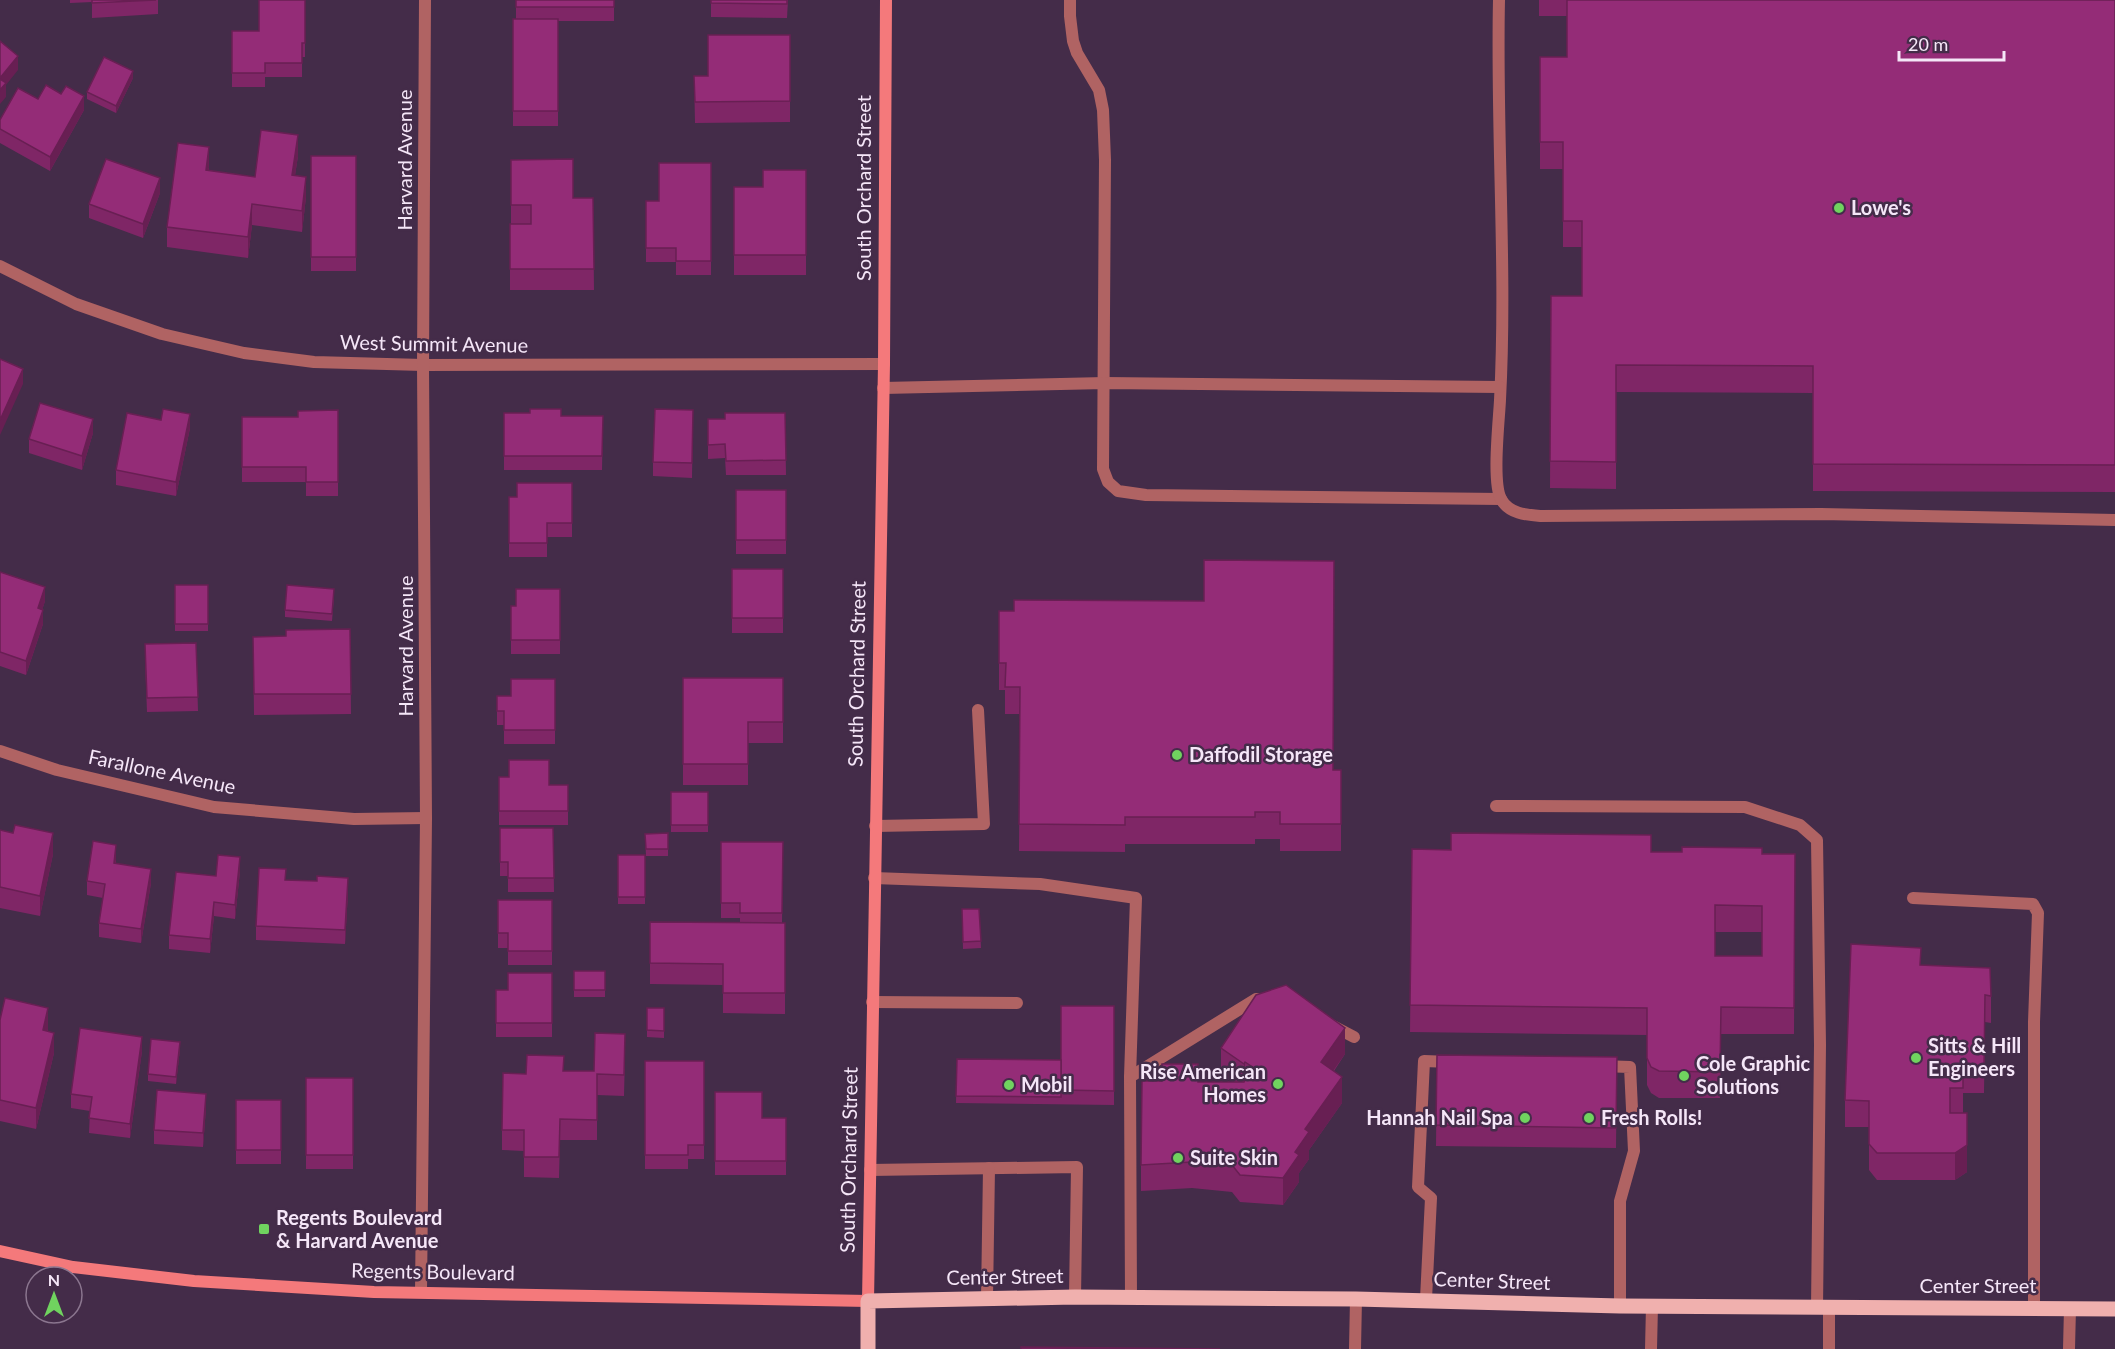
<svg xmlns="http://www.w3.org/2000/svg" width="2115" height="1349" font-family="Lato,sans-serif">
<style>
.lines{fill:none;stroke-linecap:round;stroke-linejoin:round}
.service{stroke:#b06363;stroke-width:12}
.minor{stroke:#b06363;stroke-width:12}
.secondary{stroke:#f4797b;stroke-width:12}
.primary{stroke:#f0b0ae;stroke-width:15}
.wall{fill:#7f2666;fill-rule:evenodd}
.shaded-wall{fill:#681f53}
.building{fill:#942c77;stroke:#681f53;stroke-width:1.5;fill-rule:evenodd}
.poi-dot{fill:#70d35f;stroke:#442c49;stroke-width:2}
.labels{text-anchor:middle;stroke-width:5;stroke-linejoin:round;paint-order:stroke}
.street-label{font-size:20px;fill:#f5e6f8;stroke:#442c49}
.poi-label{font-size:20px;font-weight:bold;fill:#f5e6f8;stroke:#442c49;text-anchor:start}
</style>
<rect width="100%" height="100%" fill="#442c49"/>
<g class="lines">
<g class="service">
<path d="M1070,0V16L1073,41L1077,53L1099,90L1103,110L1105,160L1103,469L1108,482L1118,491L1146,495L1501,499"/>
<path d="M1499,0C1496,133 1507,267 1500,400C1499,421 1492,482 1501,499C1509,514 1527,515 1541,516L1821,514L2115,520"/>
<path d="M883,388L1105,383L1500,387"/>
<path d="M1496,806L1745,807L1800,825L1817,840L1820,1045L1817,1308"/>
<path d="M875,826L984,824L978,710"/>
<path d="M874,878L1040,884L1136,898L1130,1077L1131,1298"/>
<path d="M1913,898L2033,904L2038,913L2034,1022V1307"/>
<path d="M872,1002L1017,1003"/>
<path d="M1331,1025L1354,1037"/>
<path d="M1601,1066L1630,1067L1634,1151L1620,1201V1306"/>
<path d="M1130,1077L1256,999H1265"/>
<path d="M870,1170L1077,1167L1075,1297"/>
<path d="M987,1299L989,1168"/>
<path d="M1426,1299L1431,1198L1418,1187L1424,1061L1451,1062"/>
<path d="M1651,1349L1652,1306"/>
<path d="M1829,1349V1308"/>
<path d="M2069,1349L2070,1308"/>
</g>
<g class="minor">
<path d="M0,266L76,304L162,334L244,353L314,362L423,365L884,364"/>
<path d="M0,751L57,770L214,807L354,819L426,818"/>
<path d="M421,1292L426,818L423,365L425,0"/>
<path d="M1355,1349L1356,1299"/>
</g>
<path class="secondary" d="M0,1251L73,1267L194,1281L374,1292L868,1301L884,364L886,0"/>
<path class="primary" d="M868,1349V1301L1075,1297L1356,1299L1620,1306L2115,1309"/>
</g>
<g class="wall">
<path d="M70,0H158V14L92,18V2L70,3Z"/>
<path d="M305,0V57H302V77H265V87H232V31H259Z"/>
<path d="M516,0H614V21H558V126H513V19H516Z"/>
<path d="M711,0H788L787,18L711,17Z"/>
<path d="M1539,0H2115V492L1813,491V393L1616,392V489L1550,488L1551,296H1582V247H1563V169H1540V57H1567V16H1539Z"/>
<path d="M790,35V122L695,123L694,76H708Z"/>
<path d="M133,78L116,113L87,99V92Z"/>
<path d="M38,99L84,110L50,171L0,143V120Z"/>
<path d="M298,156L295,175L306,197L302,232L252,225L248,258L167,247V227L209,167V171L255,177Z"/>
<rect x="311" y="156" width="45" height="115"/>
<path d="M511,160L573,198H593L594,290H510V224H511Z"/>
<path d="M711,163V275H676V262H646V201H659Z"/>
<path d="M806,170V275H734V187H763Z"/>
<path d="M160,193L143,238L89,218V204Z"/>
<path d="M338,410V496H306V482H242V417H298Z"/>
<path d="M693,410L692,478L653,476V462Z"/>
<path d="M504,413H530L561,416H603L602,470H504Z"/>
<path d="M785,413L786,475H726L725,458L708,459V419H725Z"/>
<path d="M161,420L190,428L176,496L116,485V470Z"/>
<path d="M93,433L82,470L29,453V439Z"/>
<path d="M572,483V537H547V557H509V497H517Z"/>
<rect x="736" y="490" width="50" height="64"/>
<rect x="732" y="569" width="51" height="64"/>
<path d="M0,572L45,601L42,610L43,624L26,675L0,666Z"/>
<rect x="175" y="585" width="33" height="46"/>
<path d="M560,589V654H511V606H516Z"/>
<path d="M334,596L332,621L285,617V610Z"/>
<path d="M999,611L1333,770H1341V851H1280V839H1255V844H1125V852L1019,851L1020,714H1005V690H999Z"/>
<path d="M350,629L351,714L254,715L253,637L286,636Z"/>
<path d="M196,643L198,711L147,712L145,658Z"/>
<path d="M683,678H783V743H748V785H683Z"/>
<path d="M555,679V744H504V725H497V696H511Z"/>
<path d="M499,777L549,785H568V825H499Z"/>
<rect x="671" y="792" width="37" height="40"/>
<path d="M500,828H553L554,892H508V876H500Z"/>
<path d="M0,830L53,854L40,916L0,908Z"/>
<path d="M668,833V856H646L645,834Z"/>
<path d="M721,842H783L782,923H785V1014L723,1013V985L650,984V922H740V918H721Z"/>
<path d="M1412,849L1795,854L1794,1034H1721L1720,1098H1659L1651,1093L1647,1085V1035L1410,1032ZM1715,932H1762V956H1715Z"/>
<rect x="618" y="855" width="27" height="49"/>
<path d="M116,859V863L151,883L141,943L99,937V923L103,898L87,895V881Z"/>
<path d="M240,871L235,919L214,916L210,953L169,949V935L216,876Z"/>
<path d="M286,880L348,892L345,944L256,940V926Z"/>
<path d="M498,900H552V965H508V948H498Z"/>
<path d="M962,909H979L981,948L963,949Z"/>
<path d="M1921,966L1991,996V1023L1985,1022L1984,1093H1963V1113L1967,1172L1955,1180H1877L1869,1170V1127H1845V1100Z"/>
<rect x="574" y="971" width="31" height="26"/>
<path d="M552,973V1037H496V990H508Z"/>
<path d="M1114,1006V1105L956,1103L957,1059L1061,1060Z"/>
<path d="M647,1008H664V1038L647,1037Z"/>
<path d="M0,1020L48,1029V1031L54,1053L36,1129L0,1121Z"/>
<path d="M1221,1048L1345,1054L1334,1071L1342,1103L1309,1150V1159L1299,1173V1182L1283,1205L1240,1202L1232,1192L1192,1188L1141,1191V1165L1198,1082H1232L1221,1075Z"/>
<path d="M180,1049L176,1084L148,1081V1074Z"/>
<path d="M142,1051L130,1138L89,1133L90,1111L71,1108V1094Z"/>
<path d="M625,1054L624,1096L597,1095V1140H560L559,1178L524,1177V1151L502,1150V1130L526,1074L564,1071H594Z"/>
<path d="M1437,1055L1617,1057L1616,1148L1436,1146Z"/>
<path d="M645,1061H704V1159H688V1169H645Z"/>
<rect x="306" y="1078" width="47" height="91"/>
<path d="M715,1092L762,1118H786V1175H715Z"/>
<rect x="236" y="1100" width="45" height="64"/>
<path d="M206,1108L203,1147L154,1144V1130Z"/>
</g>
<g class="shaded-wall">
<path d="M18,56V70L6,85V97L0,104V78Z"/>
<path d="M133,71V78L116,113V106Z"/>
<path d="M84,96V110L50,171V157Z"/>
<path d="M298,135V156L292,196V175Z"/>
<path d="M209,147V167L206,191V170Z"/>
<path d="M306,177V197L302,232V211Z"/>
<path d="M160,178V193L143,238V224Z"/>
<path d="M252,204V225L248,258V237Z"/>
<path d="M23,369V384L0,435V420Z"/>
<path d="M190,414V428L176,496V482Z"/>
<path d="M93,419V433L82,470V456Z"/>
<path d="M45,587V601L38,623V608Z"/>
<path d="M43,610V624L26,675V661Z"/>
<path d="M53,833V854L40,916V896Z"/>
<path d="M116,845V859L114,877V863Z"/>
<path d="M240,857V871L235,919V905Z"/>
<path d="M151,869V883L141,943V929Z"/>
<path d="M348,878V892L345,944V930Z"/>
<path d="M214,902V916L210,953V939Z"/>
<path d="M48,1008V1029L43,1051V1030Z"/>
<path d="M1345,1028V1054L1321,1088V1062Z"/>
<path d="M54,1033V1053L36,1129V1108Z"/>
<path d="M142,1037V1051L130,1138V1124Z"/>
<path d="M180,1042V1049L176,1084V1077Z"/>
<path d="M1245,1062V1088L1244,1090V1064Z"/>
<path d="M1342,1077V1103L1309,1150V1159L1299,1173V1182L1283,1205V1178L1305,1129Z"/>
<path d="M206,1094V1108L203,1147V1133Z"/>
<path d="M1967,1140V1172L1955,1180V1153Z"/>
</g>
<g class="building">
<path d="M92,0H156L92,3Z"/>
<path d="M259,0H305V43H302V63H265V73H232V31H259Z"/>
<rect x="516" y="0" width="98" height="7"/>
<path d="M711,0H787V4L711,3Z"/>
<path d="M1567,0H2115V465L1813,464V366L1616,365V462L1550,461L1551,296H1582V221H1563V142H1540V57H1567Z"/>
<rect x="513" y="19" width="45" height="92"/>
<path d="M708,35H790V101L695,102L694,76H708Z"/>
<path d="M0,41L18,56L0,78Z"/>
<path d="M104,57L133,71L116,106L87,92Z"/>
<path d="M0,79L6,83L0,90Z"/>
<path d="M46,85L61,94L66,86L84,96L50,157L0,129V120L18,88L38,99Z"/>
<path d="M261,130L298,135L292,175L306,177L302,211L252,204L248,237L167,227L178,143L209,147L206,170L255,177Z"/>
<rect x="311" y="156" width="45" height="101"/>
<path d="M106,159L160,178L143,224L89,204Z"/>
<path d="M573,159V198H593L594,269H510V224H531V205H511V160Z"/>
<path d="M659,163H711V261H676V248H646V201H659Z"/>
<path d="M763,170H806V255H734V187H763Z"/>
<path d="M0,359L23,369L0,420Z"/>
<path d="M40,403L93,419L82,456L29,439Z"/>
<path d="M163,409L190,414L176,482L116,470L127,413L161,420Z"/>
<path d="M530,409H561V416H603L602,456H504V413H530Z"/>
<path d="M655,409L693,410L692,463L653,462Z"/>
<path d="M338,410V482H306V467H242V417H298V411Z"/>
<path d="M725,413H785L786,460L726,461L725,444L708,445V419H725Z"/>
<path d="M517,483H572V523H547V543H509V497H517Z"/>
<rect x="736" y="490" width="50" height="50"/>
<path d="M1204,560L1334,561L1333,770H1341V824H1280V812H1255V817H1125V825L1019,824L1020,687H1005L1006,663H999V611H1014V600L1204,601Z"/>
<rect x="732" y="569" width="51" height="49"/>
<path d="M0,572L45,587L38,608L43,610L26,661L0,652Z"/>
<rect x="175" y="585" width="33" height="39"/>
<path d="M287,585L334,589L332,614L285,610Z"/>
<path d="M516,589H560V640H511V606H516Z"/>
<path d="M350,629L351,694H254L253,637L286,636V630Z"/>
<path d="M196,643L198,697L147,698L145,644Z"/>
<path d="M683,678H783V722H748V764H683Z"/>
<path d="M511,679H555V730H504V711H497V696H511Z"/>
<path d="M509,760H549V785H568V811H499V777H509Z"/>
<rect x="671" y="792" width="37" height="33"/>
<path d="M15,825L53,833L40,896L0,887V830L13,833Z"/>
<path d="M500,828H553L554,878H508V862H500Z"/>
<path d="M668,833V849H646L645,834Z"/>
<path d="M1451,833L1651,835V852H1682V847L1762,848V854H1795L1794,1008L1721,1007L1720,1072L1659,1071L1651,1067L1647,1058V1008L1410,1005L1412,849L1451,850ZM1715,905L1762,906V956H1715Z"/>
<path d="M93,841L116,845L114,863L151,869L141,929L99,923L105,884L87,881Z"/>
<path d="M721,842H783L782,913H740V903H721Z"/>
<path d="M218,855L240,857L235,905L214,902L210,939L169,935L176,872L216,876Z"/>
<rect x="618" y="855" width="27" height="42"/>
<path d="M259,868L286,869L285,880L317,881V876L348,878L345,930L256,926Z"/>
<path d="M498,900H552V951H508V933H498Z"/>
<path d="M962,909H979L981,941L963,942Z"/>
<path d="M650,922L785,923V993H723V964L650,963Z"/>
<path d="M1851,944L1921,948L1920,965L1990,968L1991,996L1985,995L1984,1067H1963V1088H1950V1113H1967V1145L1955,1153H1877L1869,1144V1101L1845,1100Z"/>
<rect x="574" y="971" width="31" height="19"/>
<path d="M508,973H552V1023H496V990H508Z"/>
<path d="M1286,985L1345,1028L1321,1062L1342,1077L1305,1129L1309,1132L1295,1152L1299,1155L1283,1178L1240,1175L1232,1165L1192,1162L1141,1165L1142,1081H1162V1064H1198V1082H1244L1254,1068L1245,1062L1244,1064L1221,1048L1256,995Z"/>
<path d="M5,998L48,1008L43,1030L54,1033L36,1108L0,1100V1020Z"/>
<path d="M1061,1006H1114V1091L1061,1090Z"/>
<path d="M647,1008H664V1031L647,1030Z"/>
<path d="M80,1028L142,1037L130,1124L89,1118L92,1097L71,1094Z"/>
<path d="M595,1033L625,1034L624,1075L597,1074V1120L560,1119L559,1157H524V1130H502L503,1073L526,1074L527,1055L564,1056L563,1071H594Z"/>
<path d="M151,1039L180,1042L176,1077L148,1074Z"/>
<path d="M1437,1055L1617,1057L1616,1128L1436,1125Z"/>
<path d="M957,1059L1061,1060V1097L956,1096Z"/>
<path d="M645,1061H704V1145H688V1155H645Z"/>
<rect x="306" y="1078" width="47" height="77"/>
<path d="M157,1090L206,1094L203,1133L154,1130Z"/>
<path d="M715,1092H762V1118H786V1161H715Z"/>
<rect x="236" y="1100" width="45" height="50"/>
<path d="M1021,1347L1220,1349H1021Z"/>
</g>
<g class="poi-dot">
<circle cx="1839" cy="208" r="6"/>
<circle cx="1177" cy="755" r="6"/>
<circle cx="1916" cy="1058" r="6"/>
<circle cx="1684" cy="1076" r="6"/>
<circle cx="1278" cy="1084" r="6"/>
<circle cx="1009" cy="1085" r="6"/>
<circle cx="1525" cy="1118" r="6"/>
<circle cx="1589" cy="1118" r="6"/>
<circle cx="1178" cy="1158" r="6"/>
<rect x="258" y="1223" width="12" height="12" rx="3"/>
</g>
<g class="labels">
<g class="street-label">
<text transform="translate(405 160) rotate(-90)" y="7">Harvard Avenue</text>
<text transform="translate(864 188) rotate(-90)" y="7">South Orchard Street</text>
<text transform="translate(434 344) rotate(1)" y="7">West Summit Avenue</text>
<text transform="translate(406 646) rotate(-90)" y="7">Harvard Avenue</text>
<text transform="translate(857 674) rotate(-89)" y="7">South Orchard Street</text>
<text transform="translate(162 772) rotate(12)" y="7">Farallone Avenue</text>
<text transform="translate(849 1160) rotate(-89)" y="7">South Orchard Street</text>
<text transform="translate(433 1272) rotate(1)" y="7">Regents Boulevard</text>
<text transform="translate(1005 1277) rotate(-1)" y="7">Center Street</text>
<text transform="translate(1492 1281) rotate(2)" y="7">Center Street</text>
<text x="1978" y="1293">Center Street</text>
</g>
<g class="poi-label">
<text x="1851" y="215">Lowe's</text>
<text x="1189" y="762">Daffodil Storage</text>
<text x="1928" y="1053">Sitts &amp; Hill<tspan x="1928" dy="23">Engineers</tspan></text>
<text x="1696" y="1071">Cole Graphic<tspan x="1696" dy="23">Solutions</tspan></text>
<text x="1266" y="1079" text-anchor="end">Rise American<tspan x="1266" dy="23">Homes</tspan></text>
<text x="1021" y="1092">Mobil</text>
<text x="1513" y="1125" text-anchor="end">Hannah Nail Spa</text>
<text x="1601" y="1125">Fresh Rolls!</text>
<text x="1190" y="1165">Suite Skin</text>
<text x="276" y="1225">Regents Boulevard<tspan x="276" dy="23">&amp; Harvard Avenue</tspan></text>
</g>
</g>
<g transform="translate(54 1295)"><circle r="28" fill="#442c49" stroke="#8b768f" stroke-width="1.5"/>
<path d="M0-4.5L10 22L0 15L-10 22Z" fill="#70d35f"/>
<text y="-9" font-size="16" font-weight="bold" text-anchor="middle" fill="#f5e6f8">N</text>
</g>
<path d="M1899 51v9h105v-9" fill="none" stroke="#f5e6f8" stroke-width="3"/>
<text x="1908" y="51" font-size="18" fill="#f5e6f8" stroke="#442c49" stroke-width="4.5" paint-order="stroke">20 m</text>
</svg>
